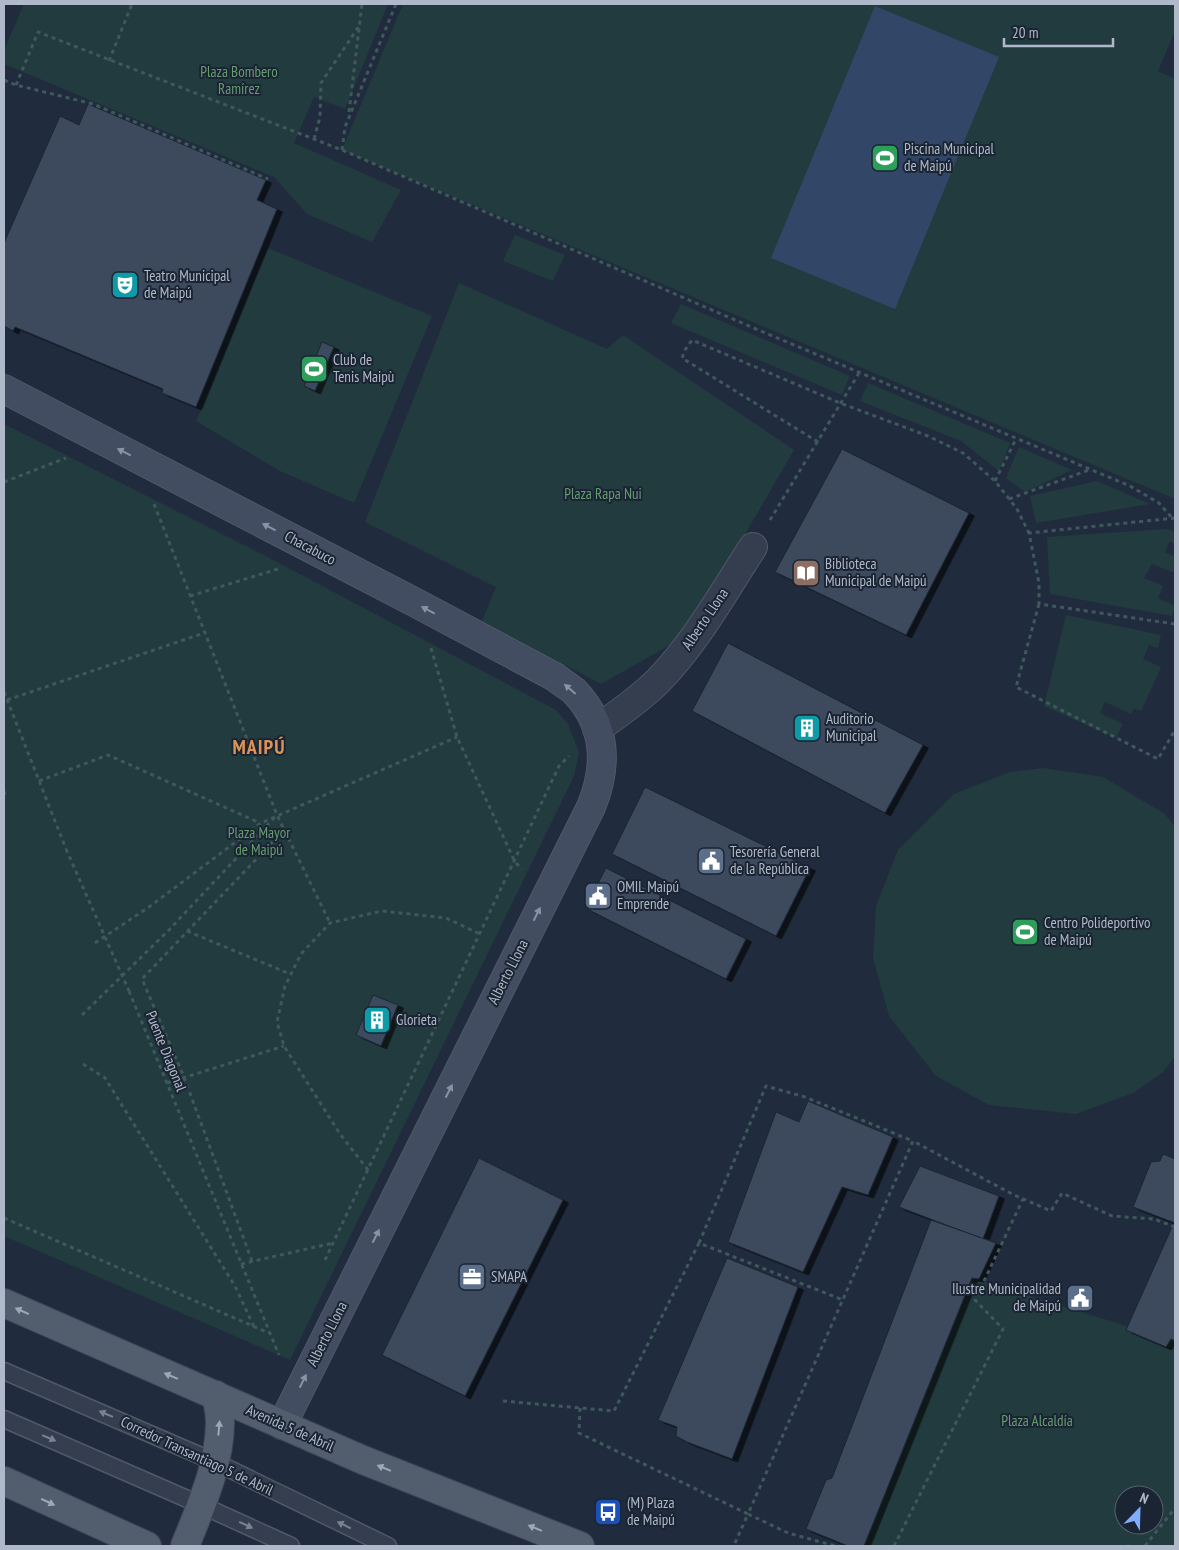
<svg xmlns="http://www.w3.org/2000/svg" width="1179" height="1550" font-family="'PT Sans Narrow',sans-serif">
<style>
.green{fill:#223b3f;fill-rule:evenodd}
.water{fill:#324767}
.building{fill:#3c4a5d;stroke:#1c2534;filter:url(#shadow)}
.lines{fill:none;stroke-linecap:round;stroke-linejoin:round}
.service-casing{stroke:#505968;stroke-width:19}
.minor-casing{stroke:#505968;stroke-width:30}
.secondary-casing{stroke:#505968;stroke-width:30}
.primary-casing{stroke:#3e4756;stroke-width:30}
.path{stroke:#40585c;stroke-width:3;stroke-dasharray:4 4;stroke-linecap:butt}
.service{stroke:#353e4e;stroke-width:16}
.minor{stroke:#353e4e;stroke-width:28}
.secondary{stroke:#424d61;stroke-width:28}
.primary{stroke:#525d6e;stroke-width:28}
.path-bridge{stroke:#40585c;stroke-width:3;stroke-dasharray:4 4;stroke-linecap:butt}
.oneway{fill:#8a93a5}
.oneway2{fill:#9da7b7}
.oneway3{fill:#798292}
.labels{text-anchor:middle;stroke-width:4;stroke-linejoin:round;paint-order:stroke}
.park-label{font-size:15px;fill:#659d72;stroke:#1a2432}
.poi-label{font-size:15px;fill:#b0b9c9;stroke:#1a2432;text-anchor:start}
.street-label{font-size:15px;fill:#b0b9c9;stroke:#1a2432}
.district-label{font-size:20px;font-weight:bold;letter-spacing:1px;fill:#de9356;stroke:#1a2432}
</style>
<defs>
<filter id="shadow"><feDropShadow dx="5.5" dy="3" stdDeviation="0" flood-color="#0009"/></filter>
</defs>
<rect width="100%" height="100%" fill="#202c3e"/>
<g class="green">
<path d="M24,4H388L345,109L314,97L294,143L401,190L372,242L307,214L274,177L4,64V50Z"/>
<path d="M403,4H1175V31L1158,71L1175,79V499L342,150Z"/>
<path d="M515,235L565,255L553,281L503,261Z"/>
<path d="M268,248L432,316L354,503L280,471L196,421Z"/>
<path d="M459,283L607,349L623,335L794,450L686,636L601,684L482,621L496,587L365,522Z"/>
<path d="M681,304L850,376L842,395L671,323Z"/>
<path d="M868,383L1010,443L999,471L961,441L860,401Z"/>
<path d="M4,424L260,553L556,710L568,724L579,752L574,776L290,1360L4,1236Z"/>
<path d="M1019,447L1072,470L1025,492L1006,478Z"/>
<path d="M1097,481L1150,504L1036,523L1030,496Z"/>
<path d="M1167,529L1175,532V544L1170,541L1165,552L1175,557V573L1152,564L1144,578L1163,586L1158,598L1175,606L1172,616L1050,594L1047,537Z"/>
<path d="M1066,615L1161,635L1158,648L1149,645L1143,659L1161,667L1141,711L1134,708L1131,714L1105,702L1100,713L1123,724L1116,738L1044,706Z"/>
<path d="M1043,768L1103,777L1165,814L1175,827V1057L1163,1072L1133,1093L1076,1114L989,1105L936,1076L889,1016L873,958L876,906L898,850L954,794L1010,772Z"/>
<path d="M972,1278L1175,1341V1546H864ZM1124,1495H1154V1525H1124Z"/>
</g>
<path class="water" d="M875,6L999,57L895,309L771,258Z"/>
<g class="building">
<path d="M88,104L266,180L257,200L277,209L196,407L162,393L163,389L15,327L13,331L4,326V243L60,116L79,125Z"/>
<path d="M322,342L334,347L315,391L304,386Z"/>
<path d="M842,449L969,513L906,635L775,572Z"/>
<path d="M728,643L923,745L885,813L692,711Z"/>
<path d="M645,787L810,868L776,936L612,854Z"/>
<path d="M606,868L746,939L726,979L585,908Z"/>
<path d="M373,995L398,1005L381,1046L356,1035Z"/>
<path d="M808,1101L893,1137L868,1195L842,1187L803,1272L728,1242L776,1112L799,1122Z"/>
<path d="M1163,1154L1175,1159V1223L1133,1207L1151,1162L1160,1161Z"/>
<path d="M479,1158L563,1200L465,1396L382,1355Z"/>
<path d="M920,1166L999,1196L983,1239L899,1207Z"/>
<path d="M931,1220L996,1243L979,1279L972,1278L864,1546H848L806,1529L826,1480L832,1478Z"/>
<path d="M1172,1227L1175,1228V1341L1171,1339L1166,1347L1126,1330Z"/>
<path d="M727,1258L798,1287L732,1459L687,1442L676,1436L677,1427L658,1420Z"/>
</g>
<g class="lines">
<g class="service-casing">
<g id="service">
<path d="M4,1371L215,1462L388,1546"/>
<path d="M4,1419L201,1505L291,1546"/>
</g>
</g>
<g class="minor-casing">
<path id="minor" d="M597,729C618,714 640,699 658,681C696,642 723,593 753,547"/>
</g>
<g class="secondary-casing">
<path id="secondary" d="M4,389L418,604L555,677C561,682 568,686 574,691C607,725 608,766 591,807L282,1425"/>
</g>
<g class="primary-casing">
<g id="primary">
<path d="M4,1303L363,1460L580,1546"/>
<path d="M4,1481L147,1546"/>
<path d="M185,1546C200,1508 220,1465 220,1422C220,1413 218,1404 216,1395"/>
</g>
</g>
<g class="path">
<path d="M109,61L132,4"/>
<path d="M4,80L16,85L93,104L268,179"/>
<path d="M16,85L38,32L342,150L756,329L1130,486L1159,503L1172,518"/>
<path d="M349,112L362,4"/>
<path d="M314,139L320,117L321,83L359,26"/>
<path d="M342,150L345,127L396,4"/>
<path d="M818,442L682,358L685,350L692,340L840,403L928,436L963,453L995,481L1017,509L1029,533"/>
<path d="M995,481L1016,439"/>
<path d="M4,482L66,458"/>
<path d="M1009,499L1089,470"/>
<path d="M154,504L277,815L330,923"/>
<path d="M1175,518L1029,533L1039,583V604L1175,624"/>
<path d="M770,520L859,373"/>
<path d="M190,596L278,569"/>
<path d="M1039,604L1016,687L1158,759L1175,730"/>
<path d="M431,648L457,737L515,862L522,869"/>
<path d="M4,692L66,849"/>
<path d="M7,700L204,633"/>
<path d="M39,781L108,755L260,823"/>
<path d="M4,791L5,795"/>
<path d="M187,931L290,974"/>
<path d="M95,943L149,907L261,823L457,737"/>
<path d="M129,991L279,1355"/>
<path d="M82,1015L168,931L275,817"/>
<path d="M83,1064L105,1078L235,1286L254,1327"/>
<path d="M167,1083L284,1046"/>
<path d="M368,1170L340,1134L284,1046L277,1022L285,986L301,954L330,923L382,911L446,918L480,934"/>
<path d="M4,1218L269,1333"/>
<path d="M699,1243L766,1086L805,1097L913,1141"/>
<path d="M325,1260L559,766L569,756"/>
<path d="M252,1261L184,1077L142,979L285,829"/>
<path d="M241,1264L333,1243"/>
<path d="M503,1401L614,1411L699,1243L843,1300"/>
<path d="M580,1408L579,1433L748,1514L913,1141L1014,1195L1051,1211L1062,1193L1112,1216L1154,1219L1175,1227"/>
<path d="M735,1543L748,1514L788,1533L835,1546"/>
<path d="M894,1546L1003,1329L975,1300L1023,1199"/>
<path d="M1127,1546H1129"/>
<path d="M1145,1546L1175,1508"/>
</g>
<use href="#service" class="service"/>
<use href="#minor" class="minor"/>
<use href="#secondary" class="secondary"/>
<use href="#primary" class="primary"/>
<path class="path-bridge" d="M66,849L129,991"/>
</g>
<defs><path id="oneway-solid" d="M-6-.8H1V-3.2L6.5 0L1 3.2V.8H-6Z" transform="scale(1.25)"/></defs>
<g class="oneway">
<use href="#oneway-solid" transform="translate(124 452) rotate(-153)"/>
<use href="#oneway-solid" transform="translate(269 527) rotate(-153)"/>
<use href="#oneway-solid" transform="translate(428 610) rotate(-152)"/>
<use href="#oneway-solid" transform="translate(570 689) rotate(-139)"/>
<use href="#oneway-solid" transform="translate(537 914) rotate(-63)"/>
<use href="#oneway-solid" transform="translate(449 1091) rotate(-63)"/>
<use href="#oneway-solid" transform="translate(376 1236) rotate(-63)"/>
<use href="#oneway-solid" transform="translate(303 1381) rotate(-64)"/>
</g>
<g class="oneway2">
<use href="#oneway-solid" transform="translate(22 1311) rotate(-156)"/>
<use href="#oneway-solid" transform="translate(171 1376) rotate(-157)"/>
<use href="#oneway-solid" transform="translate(219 1428) rotate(-85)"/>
<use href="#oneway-solid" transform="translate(384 1468) rotate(-158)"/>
<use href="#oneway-solid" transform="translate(48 1502) rotate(25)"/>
<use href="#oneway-solid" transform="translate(535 1528) rotate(-158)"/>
</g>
<g class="oneway3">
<use href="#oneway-solid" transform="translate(106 1414) rotate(-157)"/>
<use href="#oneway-solid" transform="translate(49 1438) rotate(23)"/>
<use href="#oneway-solid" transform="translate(246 1525) rotate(25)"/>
<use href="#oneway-solid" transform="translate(344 1525) rotate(-154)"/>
</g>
<defs>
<g id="stadium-square" transform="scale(1.4375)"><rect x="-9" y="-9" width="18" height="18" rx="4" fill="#2e9e5b" stroke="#1a2432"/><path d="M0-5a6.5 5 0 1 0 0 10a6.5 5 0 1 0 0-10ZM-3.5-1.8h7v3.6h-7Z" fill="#fff"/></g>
<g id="theatre-square" transform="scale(1.4375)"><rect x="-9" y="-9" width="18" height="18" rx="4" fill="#0f9aa8" stroke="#1a2432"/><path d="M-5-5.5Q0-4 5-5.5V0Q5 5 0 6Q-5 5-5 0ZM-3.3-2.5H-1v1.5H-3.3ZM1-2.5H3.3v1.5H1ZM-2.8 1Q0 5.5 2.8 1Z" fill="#fff"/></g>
<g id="library-square" transform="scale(1.4375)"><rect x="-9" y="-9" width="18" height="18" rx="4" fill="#8d6e63" stroke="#1a2432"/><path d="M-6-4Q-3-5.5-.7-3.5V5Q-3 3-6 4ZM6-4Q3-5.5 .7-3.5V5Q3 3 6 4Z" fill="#fff"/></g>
<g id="building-square" transform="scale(1.4375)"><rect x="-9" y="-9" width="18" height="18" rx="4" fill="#0f9aa8" stroke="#1a2432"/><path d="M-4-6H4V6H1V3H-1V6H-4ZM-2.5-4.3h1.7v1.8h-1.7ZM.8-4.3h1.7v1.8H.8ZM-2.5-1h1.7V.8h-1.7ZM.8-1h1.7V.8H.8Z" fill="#fff"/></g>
<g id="civic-square" transform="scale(1.4375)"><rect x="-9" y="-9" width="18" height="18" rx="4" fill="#5c6f8a" stroke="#1a2432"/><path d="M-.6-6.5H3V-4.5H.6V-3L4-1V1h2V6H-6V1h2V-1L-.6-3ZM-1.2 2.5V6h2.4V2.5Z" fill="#fff"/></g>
<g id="office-square" transform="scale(1.4375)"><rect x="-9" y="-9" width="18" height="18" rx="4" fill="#5c6f8a" stroke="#1a2432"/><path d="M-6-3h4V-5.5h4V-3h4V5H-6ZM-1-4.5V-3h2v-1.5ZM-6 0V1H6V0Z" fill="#fff"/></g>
<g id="bus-square" transform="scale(1.4375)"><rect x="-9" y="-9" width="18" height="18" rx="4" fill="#1a4fb4" stroke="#1a2432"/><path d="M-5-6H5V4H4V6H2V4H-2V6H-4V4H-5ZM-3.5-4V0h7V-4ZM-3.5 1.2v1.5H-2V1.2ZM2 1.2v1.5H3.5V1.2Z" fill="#fff"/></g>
</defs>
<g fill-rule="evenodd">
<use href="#stadium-square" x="885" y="158"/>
<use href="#theatre-square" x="125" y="285"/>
<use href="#stadium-square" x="314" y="369"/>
<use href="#library-square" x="806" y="573"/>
<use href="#building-square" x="807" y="728"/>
<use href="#civic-square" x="711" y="861"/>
<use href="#civic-square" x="598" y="896"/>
<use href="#stadium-square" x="1025" y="932"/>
<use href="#building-square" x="377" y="1020"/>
<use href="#office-square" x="472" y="1277"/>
<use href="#civic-square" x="1080" y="1298"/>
<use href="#bus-square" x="608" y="1512"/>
</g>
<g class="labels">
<g class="park-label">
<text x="239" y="77">Plaza Bombero<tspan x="239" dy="17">Ramírez</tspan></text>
<text x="603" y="499">Plaza Rapa Nui</text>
<text x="259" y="838">Plaza Mayor<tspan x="259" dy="17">de Maipú</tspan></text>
<text x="1037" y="1426">Plaza Alcaldía</text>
</g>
<g class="poi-label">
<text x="904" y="154">Piscina Municipal<tspan x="904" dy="17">de Maipú</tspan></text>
<text x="144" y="281">Teatro Municipal<tspan x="144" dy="17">de Maipú</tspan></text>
<text x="333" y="365">Club de<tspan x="333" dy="17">Tenis Maipù</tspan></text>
<text x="825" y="569">Biblioteca<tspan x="825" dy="17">Municipal de Maipú</tspan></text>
<text x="826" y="724">Auditorio<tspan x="826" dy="17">Municipal</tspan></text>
<text x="730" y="857">Tesorería General<tspan x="730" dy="17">de la República</tspan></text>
<text x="617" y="892">OMIL Maipú<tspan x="617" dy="17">Emprende</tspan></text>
<text x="1044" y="928">Centro Polideportivo<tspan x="1044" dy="17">de Maipú</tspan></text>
<text x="396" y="1025">Glorieta</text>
<text x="491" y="1282">SMAPA</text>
<text x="1061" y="1294" text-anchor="end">Ilustre Municipalidad<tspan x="1061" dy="17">de Maipú</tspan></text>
<text x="627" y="1508">(M) Plaza<tspan x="627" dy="17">de Maipú</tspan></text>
</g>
<g class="street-label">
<text transform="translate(310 548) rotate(28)" y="5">Chacabuco</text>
<text transform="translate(705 619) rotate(-56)" y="5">Alberto Llona</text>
<text transform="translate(508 972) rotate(-63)" y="5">Alberto Llona</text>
<text transform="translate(166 1051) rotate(68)" y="5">Puente Diagonal</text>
<text transform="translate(327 1334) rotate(-63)" y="5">Alberto Llona</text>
<text transform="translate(290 1428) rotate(24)" y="5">Avenida 5 de Abril</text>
<text transform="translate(197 1456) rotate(25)" y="5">Corredor Transantiago 5 de Abril</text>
</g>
<g class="district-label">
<text x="259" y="754">MAIPÚ</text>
</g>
</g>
<rect width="1179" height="1550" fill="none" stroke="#b0b9c9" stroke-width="10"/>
<g transform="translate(1139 1510) rotate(23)"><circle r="24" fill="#1a2432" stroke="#56606e"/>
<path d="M0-4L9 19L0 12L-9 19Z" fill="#7faeff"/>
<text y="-8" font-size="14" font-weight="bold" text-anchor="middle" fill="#b0b9c9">N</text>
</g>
<path d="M1004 38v8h109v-8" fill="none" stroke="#b0b9c9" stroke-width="2.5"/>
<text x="1012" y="38" font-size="15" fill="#b0b9c9" stroke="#1a2432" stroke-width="4" paint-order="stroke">20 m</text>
</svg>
